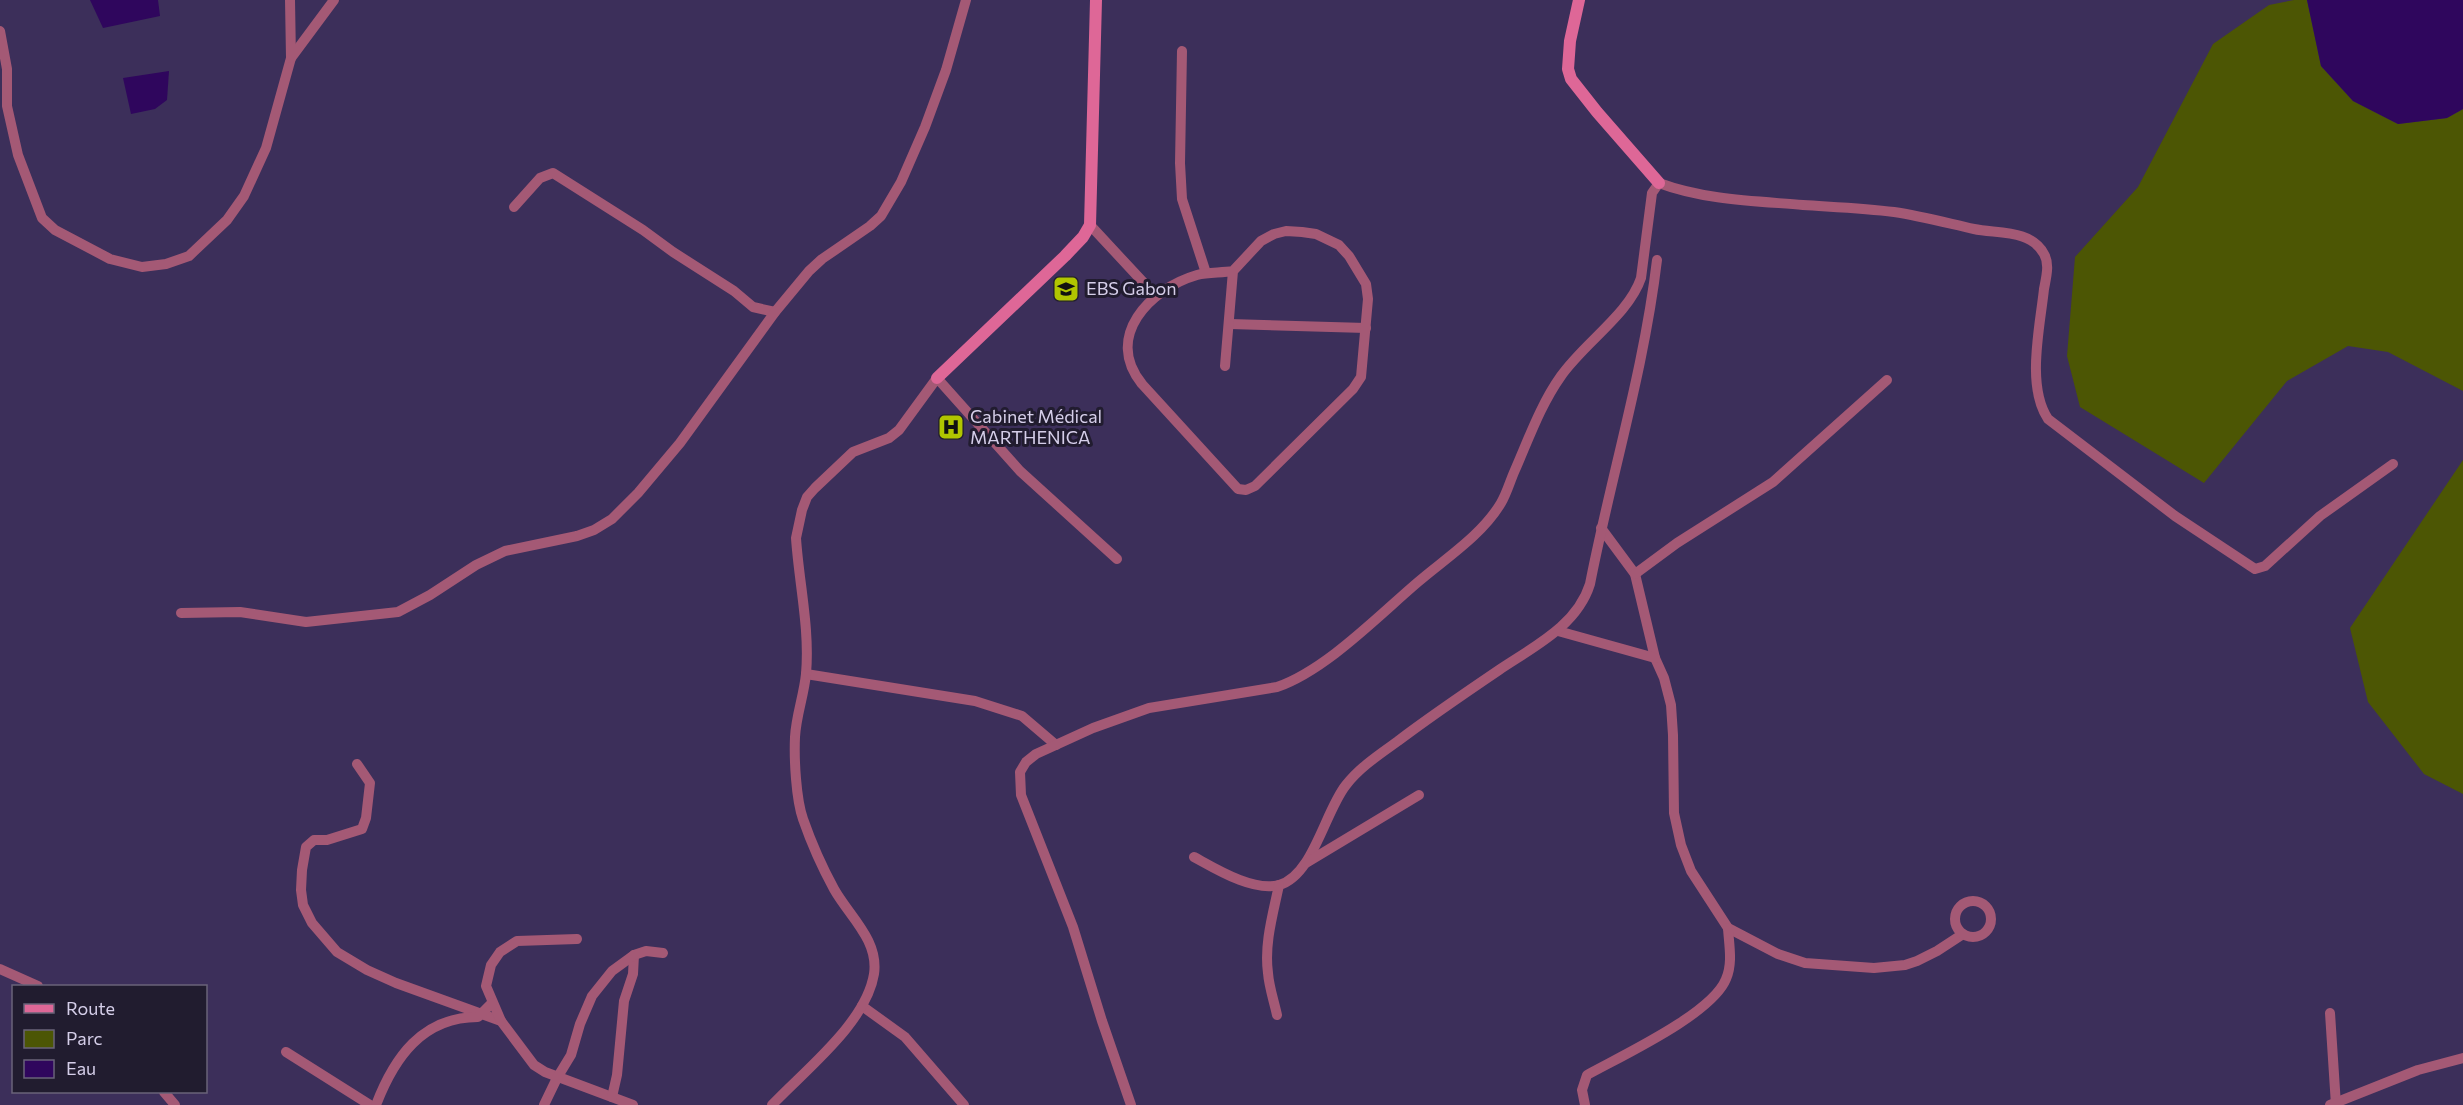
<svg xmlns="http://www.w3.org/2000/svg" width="2463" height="1105" font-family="Commissioner,sans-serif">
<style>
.green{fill:#4c5604}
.water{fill:#2f065d}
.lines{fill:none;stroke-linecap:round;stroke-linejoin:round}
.street{stroke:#a45975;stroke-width:10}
.secondary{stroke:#de6797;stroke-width:12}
.labels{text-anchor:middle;stroke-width:6;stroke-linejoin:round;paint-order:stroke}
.poi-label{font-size:18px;fill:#d5cee9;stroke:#211c2f;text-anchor:start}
</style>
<rect width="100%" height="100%" fill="#3c2f5a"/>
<g class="green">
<path d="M2294,0H2307L2321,66L2353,101L2398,124L2447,118L2463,109V391L2388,352L2348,346L2287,381L2204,483L2080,407L2067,356L2075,257L2138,187L2213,44L2269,5Z"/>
<path d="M2463,460V794L2424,774L2368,702L2350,628Z"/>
</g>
<g class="water">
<path d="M90,0H158L160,16L103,28Z"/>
<path d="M2307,0H2463V109L2447,118L2398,124L2353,101L2321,66Z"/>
<path d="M169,71L167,100L155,109L131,114L123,78Z"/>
</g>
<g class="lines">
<g class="street">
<path d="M0,31L7,69V106L18,155L42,218L55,230L110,259L142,267L166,264L189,256L227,220L244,196L266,148L291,58L290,0"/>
<path d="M1182,51L1180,163L1182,199L1206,273"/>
<path d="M291,58L334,0"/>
<path d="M514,207L540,178L553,173L643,230L673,252L734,291L753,307L775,312"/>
<path d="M1090,225L1156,296"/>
<path d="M1230,324L1366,328"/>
<path d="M1225,366L1233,271L1261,241L1274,234L1286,231L1302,232L1316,234L1339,245L1349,256L1366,284L1368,299L1361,377L1353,389L1255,486L1246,490L1238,489L1142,384C1104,337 1149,289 1197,275C1208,272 1221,273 1233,271"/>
<path d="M1601,528L1635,574L1655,658L1664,678L1671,705L1673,735L1674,813L1681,845L1691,871L1728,928L1778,954L1805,963L1874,968L1905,965L1917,961L1937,951L1963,934"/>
<path d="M1635,574L1677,543L1773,482L1887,380"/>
<path d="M181,613L240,612L306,622L398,612L430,595L476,565L505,551L577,536L594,530L612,519L638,493L680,443L775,312L809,271L822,259L870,226L881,216L901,182L925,127L946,70L966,0"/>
<path d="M1558,631L1655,658"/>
<path d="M806,674L975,701L1022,716L1056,745"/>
<path d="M357,764L370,783L366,818L362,829L327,840H314L306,847L302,870L301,890L303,905L312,923L337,952L367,970L396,983L501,1021L534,1065L545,1072L633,1105"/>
<path d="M1194,857C1216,869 1253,892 1279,885C1313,876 1325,811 1346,785C1360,767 1380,754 1398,741C1431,716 1465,693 1499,670C1533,647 1577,626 1590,584C1611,476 1644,370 1657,260"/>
<path d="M1306,863L1419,795"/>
<circle cx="1973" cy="919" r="18"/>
<path d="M0,969L38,986"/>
<path d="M862,1006L905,1037L964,1105"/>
<path d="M2330,1013L2336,1105"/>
<path d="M1277,1015C1274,1001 1269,987 1268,973C1264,944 1273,914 1279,885"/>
<path d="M501,1021L486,986L491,965L500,952L517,941L577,939"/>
<path d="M286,1052L370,1105"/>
<path d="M164,1092L175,1105"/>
<path d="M612,1097L617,1075L624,1001L633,974L634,955"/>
<path d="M376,1105C394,1058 422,1017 478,1017L492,1003"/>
<path d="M544,1105L557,1078L571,1055L580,1024L592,996L612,971L634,955L646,951L663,953"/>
<path d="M772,1105C805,1070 866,1023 874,974C879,940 849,916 834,889C822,867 811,842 803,819C796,799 794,759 795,737C796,716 804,695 806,674C810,629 799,583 796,538L802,510L807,497L815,488L853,452L889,438L899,430L937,378L1020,471L1117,559"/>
<path d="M1131,1105L1102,1021L1073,927L1021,795L1020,772L1026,762L1036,754L1093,728L1149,708L1277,687C1326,670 1378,616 1418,582C1446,558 1482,535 1501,503C1507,493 1510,481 1515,470C1529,438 1541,404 1561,376C1584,343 1629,314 1641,278L1652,193L1659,183C1704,200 1756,201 1803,205C1833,207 1864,208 1894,212C1921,216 1947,223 1974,229C1996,234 2031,229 2044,254C2050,264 2046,278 2044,289C2040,327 2026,386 2048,419L2175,516L2255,569L2265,566L2320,516L2393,464"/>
<path d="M1585,1105L1582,1090L1587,1075C1621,1056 1712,1014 1726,979C1733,963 1729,945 1728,928"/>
<path d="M2330,1105L2418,1070L2463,1058"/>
</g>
<g class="secondary">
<path d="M1579,0L1570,41L1568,69L1571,79L1597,112L1659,183"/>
<path d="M937,378L1065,256L1083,237L1090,225L1096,0"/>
</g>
</g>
<defs>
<g id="university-square" transform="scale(1.35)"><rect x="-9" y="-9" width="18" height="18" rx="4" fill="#b1c500" stroke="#211c2f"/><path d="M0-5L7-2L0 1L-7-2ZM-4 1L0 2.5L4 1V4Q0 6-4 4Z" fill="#111"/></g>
<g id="hospital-square" transform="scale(1.35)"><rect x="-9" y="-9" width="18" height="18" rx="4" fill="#b1c500" stroke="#211c2f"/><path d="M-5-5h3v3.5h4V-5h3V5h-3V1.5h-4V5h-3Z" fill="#111"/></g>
</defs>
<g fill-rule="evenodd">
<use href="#university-square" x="1066" y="289"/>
<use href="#hospital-square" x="951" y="427"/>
</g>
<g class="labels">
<g class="poi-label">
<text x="1086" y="295">EBS Gabon</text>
<text x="970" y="423">Cabinet Médical<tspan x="970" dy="21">MARTHENICA</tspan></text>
</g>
</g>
<rect x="12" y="985" width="195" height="108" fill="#211c2f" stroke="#696379" stroke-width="1.5"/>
<rect x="24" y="1004" width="30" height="9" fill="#de6797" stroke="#696379" stroke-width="1.5"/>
<text x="66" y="1015" font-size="18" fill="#d5cee9">Route</text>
<rect x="24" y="1030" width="30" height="18" fill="#4c5604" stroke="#696379" stroke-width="1.5"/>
<text x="66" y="1045" font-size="18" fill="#d5cee9">Parc</text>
<rect x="24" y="1060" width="30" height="18" fill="#2f065d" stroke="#696379" stroke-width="1.5"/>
<text x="66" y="1075" font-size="18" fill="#d5cee9">Eau</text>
</svg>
